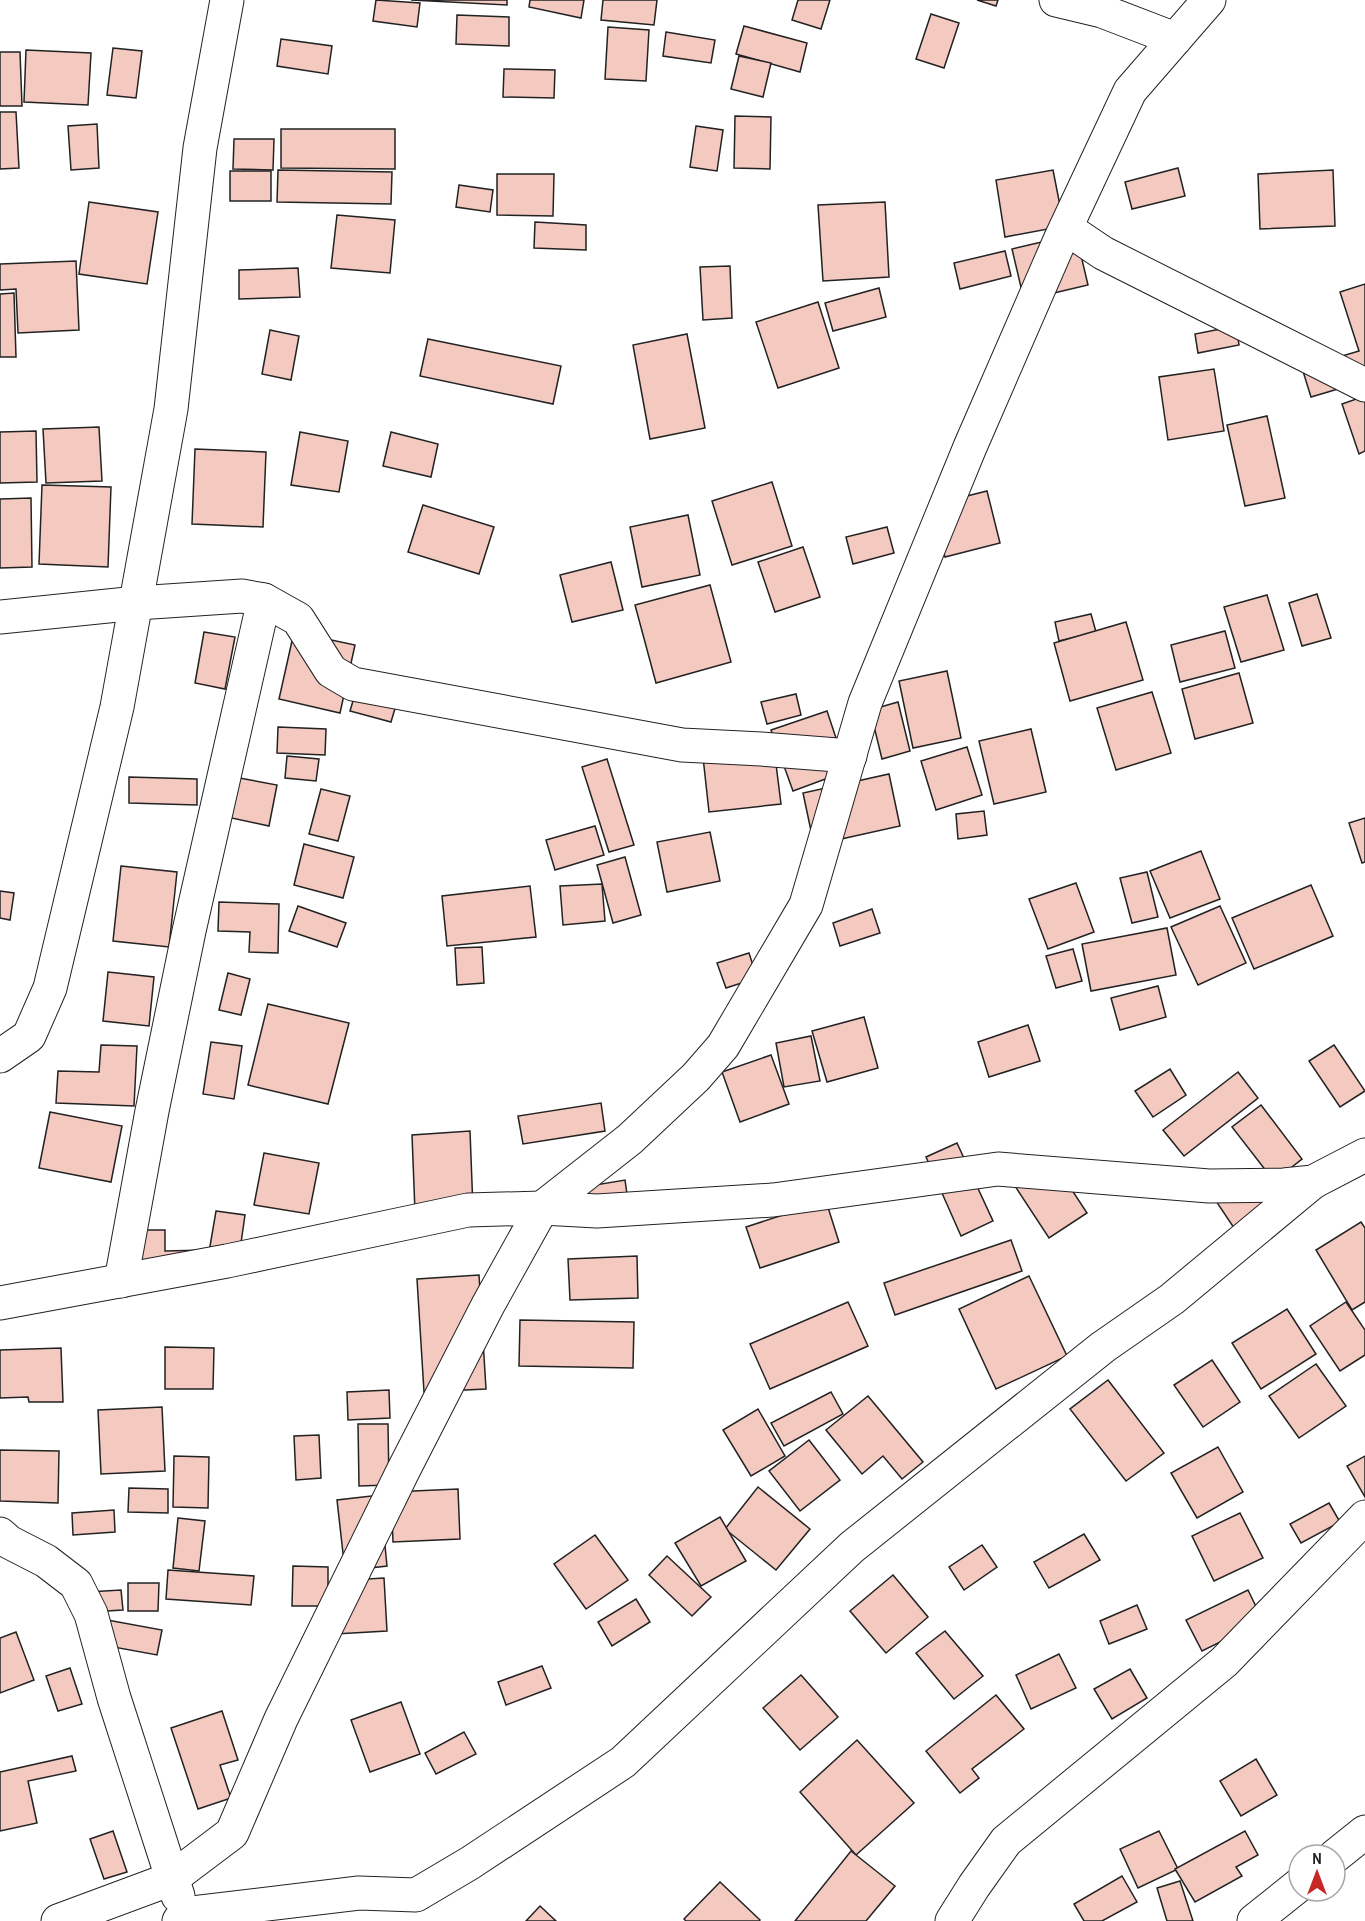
<svg xmlns="http://www.w3.org/2000/svg" width="1365" height="1921" font-family="'Archivo Narrow',sans-serif">
<style>
.building{fill:#f3c9c0;stroke:#222;stroke-width:1.5}
.lines{fill:none;stroke-linecap:round;stroke-linejoin:round}
.minor-casing{stroke:#222;stroke-width:35}
.minor{stroke:#fff;stroke-width:33}
</style>
<rect width="100%" height="100%" fill="#fff"/>
<g class="building">
<path d="M376,0L420,3L417,27L373,21Z"/>
<path d="M411,0H507V5Z"/>
<path d="M530,0H584L581,18L529,7Z"/>
<path d="M603,0H657L654,25L601,20Z"/>
<path d="M798,0H830L821,29L792,20Z"/>
<path d="M977,0H998L996,6Z"/>
<path d="M931,14L959,23L944,68L916,59Z"/>
<path d="M457,15L509,17V46L456,44Z"/>
<path d="M744,26L807,43L800,72L736,54Z"/>
<path d="M608,27L649,30L646,81L605,79Z"/>
<path d="M666,32L715,40L711,63L663,56Z"/>
<path d="M281,39L332,46L328,74L277,66Z"/>
<path d="M113,48L142,51L136,98L107,95Z"/>
<path d="M26,50L91,53L88,105L24,102Z"/>
<path d="M0,52H20L22,106H0Z"/>
<path d="M739,56L771,63L763,97L731,89Z"/>
<path d="M504,69L555,70L554,98L503,97Z"/>
<path d="M0,112H16L19,168L0,169Z"/>
<path d="M735,116L771,117L770,169L734,168Z"/>
<path d="M97,124L99,168L71,170L68,126Z"/>
<path d="M696,126L723,130L717,171L690,167Z"/>
<path d="M281,129H395V169L281,168Z"/>
<path d="M234,139H274L273,170L233,169Z"/>
<path d="M1178,168L1185,196L1132,209L1125,182Z"/>
<path d="M278,170L392,172L391,204L277,202Z"/>
<path d="M1053,170L1064,226L1005,237L996,180Z"/>
<path d="M1333,170L1335,226L1260,229L1258,174Z"/>
<rect x="230" y="171" width="41" height="30"/>
<path d="M497,174H554L553,216L497,215Z"/>
<path d="M459,185L493,190L490,212L456,207Z"/>
<path d="M89,202L158,212L147,284L79,274Z"/>
<path d="M885,202L889,277L823,281L818,205Z"/>
<path d="M337,215L395,220L390,273L331,268Z"/>
<path d="M535,222L586,225V250L534,248Z"/>
<path d="M1076,234L1088,285L1024,300L1012,249Z"/>
<path d="M1005,251L1011,276L960,289L954,263Z"/>
<path d="M76,261L79,330L18,333L16,289L0,290V264Z"/>
<path d="M730,266L732,318L703,320L700,267Z"/>
<path d="M298,268L300,297L239,299V270Z"/>
<path d="M1365,284V381L1311,397L1302,368L1359,351L1340,292Z"/>
<path d="M879,288L886,317L833,331L825,303Z"/>
<path d="M14,293L16,357H0V294Z"/>
<path d="M818,302L839,368L778,388L756,322Z"/>
<path d="M1236,326L1239,345L1198,353L1195,334Z"/>
<path d="M270,330L299,336L291,380L262,374Z"/>
<path d="M687,334L705,428L650,439L633,345Z"/>
<path d="M428,339L561,366L553,404L420,376Z"/>
<path d="M1214,369L1224,431L1168,440L1159,377Z"/>
<path d="M1365,396V451L1359,454L1342,404Z"/>
<path d="M1267,416L1285,498L1245,506L1227,425Z"/>
<path d="M99,427L102,481L46,483L43,429Z"/>
<path d="M36,431L37,482L0,483V432Z"/>
<path d="M300,432L348,441L339,492L291,485Z"/>
<path d="M391,432L438,444L431,477L383,466Z"/>
<path d="M195,449L266,452L263,527L192,524Z"/>
<path d="M772,482L792,546L732,565L712,501Z"/>
<path d="M42,485L111,487L108,567L39,564Z"/>
<path d="M987,491L1000,543L945,557L931,505Z"/>
<path d="M31,498L32,567L0,568V499Z"/>
<path d="M423,505L494,527L479,574L408,552Z"/>
<path d="M688,515L700,575L642,587L630,527Z"/>
<path d="M887,527L894,553L853,564L846,537Z"/>
<path d="M803,547L820,597L775,612L758,562Z"/>
<path d="M611,562L623,610L572,622L560,575Z"/>
<path d="M710,585L731,662L656,683L635,605Z"/>
<path d="M1317,594L1331,638L1302,646L1289,603Z"/>
<path d="M1267,595L1284,650L1241,662L1224,607Z"/>
<path d="M1091,614L1096,632L1059,641L1055,622Z"/>
<path d="M1126,622L1143,680L1070,701L1054,643Z"/>
<path d="M1225,631L1235,668L1180,682L1171,645Z"/>
<path d="M204,632L235,637L225,689L195,683Z"/>
<path d="M294,632L355,645L340,713L279,699Z"/>
<path d="M947,671L961,738L913,748L899,681Z"/>
<path d="M1239,673L1253,723L1195,739L1182,689Z"/>
<path d="M358,684L399,695L391,722L350,711Z"/>
<path d="M1152,692L1171,753L1116,770L1097,708Z"/>
<path d="M796,694L801,715L767,724L761,702Z"/>
<path d="M898,702L910,751L882,759L870,710Z"/>
<path d="M827,711L847,771L793,791L771,730Z"/>
<path d="M278,727L326,729L325,755L277,753Z"/>
<path d="M1031,729L1046,792L994,804L979,741Z"/>
<path d="M773,740L781,804L709,812L702,748Z"/>
<path d="M967,747L982,795L936,810L921,761Z"/>
<path d="M287,756L319,759L316,781L285,778Z"/>
<path d="M607,759L634,845L609,852L582,767Z"/>
<path d="M889,774L900,826L814,845L803,793Z"/>
<path d="M129,777L197,779V805L129,803Z"/>
<path d="M234,777L277,785L269,826L227,817Z"/>
<path d="M321,789L350,796L338,841L309,834Z"/>
<path d="M984,811L987,835L958,839L956,814Z"/>
<path d="M1365,818V862L1362,863L1349,823Z"/>
<path d="M595,826L604,855L555,870L546,840Z"/>
<path d="M710,832L720,881L667,892L657,842Z"/>
<path d="M304,844L354,857L343,898L294,885Z"/>
<path d="M1201,851L1220,899L1170,918L1150,871Z"/>
<path d="M625,857L641,915L613,923L597,865Z"/>
<path d="M121,866L177,872L169,947L113,941Z"/>
<path d="M1147,872L1158,917L1132,923L1120,878Z"/>
<path d="M1076,883L1094,932L1048,949L1029,899Z"/>
<path d="M602,884L605,921L563,925L560,886Z"/>
<path d="M1311,885L1333,936L1254,969L1232,918Z"/>
<path d="M530,886L536,937L447,946L442,896Z"/>
<path d="M0,891L14,893L10,920L0,918Z"/>
<path d="M219,902L279,904L278,953L249,952L250,932L218,931Z"/>
<path d="M298,906L346,923L337,947L289,931Z"/>
<path d="M1220,906L1246,963L1198,985L1171,927Z"/>
<path d="M872,909L880,933L840,946L833,923Z"/>
<path d="M1167,928L1176,975L1091,991L1082,944Z"/>
<path d="M482,947L484,983L457,985L455,948Z"/>
<path d="M1073,949L1082,981L1056,988L1046,956Z"/>
<path d="M749,953L757,978L726,988L717,963Z"/>
<path d="M108,972L154,977L149,1026L103,1021Z"/>
<path d="M228,973L250,979L241,1015L219,1010Z"/>
<path d="M1158,986L1166,1017L1120,1030L1111,998Z"/>
<path d="M268,1004L349,1023L328,1104L248,1085Z"/>
<path d="M864,1017L878,1068L827,1082L812,1031Z"/>
<path d="M1028,1025L1040,1061L989,1077L978,1042Z"/>
<path d="M811,1036L820,1081L784,1087L776,1043Z"/>
<path d="M211,1042L242,1046L234,1099L203,1094Z"/>
<path d="M101,1045L137,1046L134,1106L56,1103L58,1071L99,1072Z"/>
<path d="M1334,1045L1365,1091L1340,1107L1309,1061Z"/>
<path d="M771,1055L789,1104L740,1122L722,1072Z"/>
<path d="M1170,1069L1186,1095L1153,1117L1135,1091Z"/>
<path d="M1238,1072L1258,1098L1184,1156L1163,1130Z"/>
<path d="M601,1103L605,1131L523,1144L518,1116Z"/>
<path d="M1261,1105L1302,1159L1274,1181L1232,1127Z"/>
<path d="M50,1112L122,1126L111,1182L39,1168Z"/>
<path d="M470,1131L473,1209L415,1212L412,1135Z"/>
<path d="M957,1143L993,1221L961,1236L926,1157Z"/>
<path d="M264,1153L319,1163L309,1214L254,1205Z"/>
<path d="M1053,1161L1087,1213L1049,1238L1015,1186Z"/>
<path d="M1253,1173L1277,1208L1238,1234L1214,1198Z"/>
<path d="M625,1180L629,1208L575,1216L571,1189Z"/>
<path d="M826,1201L839,1242L760,1268L746,1227Z"/>
<path d="M216,1211L245,1215L239,1257L209,1252Z"/>
<path d="M1361,1222L1365,1228V1302L1352,1310L1316,1250Z"/>
<path d="M128,1230H165V1251L206,1250L129,1279Z"/>
<path d="M1011,1240L1022,1271L895,1315L884,1283Z"/>
<path d="M637,1256L638,1298L570,1300L568,1259Z"/>
<path d="M479,1275L486,1389L424,1392L417,1279Z"/>
<path d="M1029,1276L1067,1356L996,1389L959,1309Z"/>
<path d="M848,1302L868,1346L770,1389L750,1344Z"/>
<path d="M1346,1302L1365,1330V1355L1340,1371L1310,1326Z"/>
<path d="M1287,1309L1316,1354L1261,1389L1232,1343Z"/>
<path d="M520,1320L634,1322L633,1368L519,1366Z"/>
<path d="M165,1347L214,1348L213,1389H165Z"/>
<path d="M61,1348L63,1402H29L28,1397L0,1398V1350Z"/>
<path d="M1212,1360L1240,1402L1203,1427L1174,1385Z"/>
<path d="M1316,1364L1346,1406L1299,1438L1269,1396Z"/>
<path d="M1108,1380L1164,1453L1126,1481L1070,1409Z"/>
<path d="M389,1390L390,1418L348,1420L347,1392Z"/>
<path d="M831,1392L843,1414L784,1446L771,1423Z"/>
<path d="M868,1396L923,1462L902,1479L883,1456L862,1474L826,1430Z"/>
<path d="M162,1407L165,1471L101,1474L98,1410Z"/>
<path d="M758,1409L785,1456L751,1476L723,1430Z"/>
<path d="M358,1424H388L389,1485L359,1486Z"/>
<path d="M319,1435L321,1478L296,1480L294,1436Z"/>
<path d="M809,1440L840,1480L800,1511L769,1471Z"/>
<path d="M1218,1447L1243,1492L1197,1518L1171,1473Z"/>
<path d="M0,1450L59,1451L58,1503L0,1501Z"/>
<path d="M174,1456L209,1457L208,1508L173,1507Z"/>
<path d="M1365,1456V1497L1347,1466Z"/>
<path d="M758,1487L810,1529L776,1570L725,1529Z"/>
<path d="M129,1488L168,1489V1513L128,1512Z"/>
<path d="M458,1489L460,1539L393,1542L391,1492Z"/>
<path d="M380,1495L387,1566L345,1571L337,1500Z"/>
<path d="M1329,1503L1340,1522L1301,1543L1290,1524Z"/>
<path d="M114,1510L115,1532L73,1535L72,1513Z"/>
<path d="M1240,1513L1263,1558L1214,1581L1192,1536Z"/>
<path d="M720,1517L746,1561L701,1586L675,1543Z"/>
<path d="M178,1518L205,1521L199,1571L173,1568Z"/>
<path d="M1084,1534L1100,1560L1049,1588L1034,1562Z"/>
<path d="M595,1535L628,1580L586,1609L554,1564Z"/>
<path d="M982,1545L997,1567L964,1590L949,1567Z"/>
<path d="M667,1556L711,1597L692,1616L649,1575Z"/>
<path d="M293,1566L328,1567V1606H292Z"/>
<path d="M168,1570L254,1576L251,1605L166,1599Z"/>
<path d="M893,1575L928,1617L886,1653L850,1611Z"/>
<path d="M384,1578L387,1631L335,1634L332,1581Z"/>
<path d="M128,1583H159L158,1611H128Z"/>
<path d="M121,1590L123,1610L73,1613L71,1593Z"/>
<path d="M1248,1590L1263,1621L1202,1651L1186,1620Z"/>
<path d="M636,1599L650,1622L612,1646L598,1622Z"/>
<path d="M1137,1605L1147,1629L1109,1644L1100,1621Z"/>
<path d="M91,1617L162,1630L157,1655L86,1642Z"/>
<path d="M945,1631L983,1676L954,1699L916,1653Z"/>
<path d="M16,1632L34,1680L0,1693V1638Z"/>
<path d="M1059,1654L1076,1688L1031,1709L1016,1675Z"/>
<path d="M542,1666L551,1688L506,1705L498,1682Z"/>
<path d="M70,1668L82,1704L58,1711L46,1676Z"/>
<path d="M1130,1669L1147,1698L1112,1719L1094,1689Z"/>
<path d="M801,1675L838,1717L800,1750L763,1708Z"/>
<path d="M996,1695L1024,1729L972,1769L979,1778L960,1793L926,1751Z"/>
<path d="M401,1702L420,1754L370,1772L351,1720Z"/>
<path d="M222,1711L238,1760L220,1765L231,1798L198,1809L171,1728Z"/>
<path d="M464,1732L476,1754L436,1774L425,1753Z"/>
<path d="M857,1740L914,1803L856,1855L800,1792Z"/>
<path d="M72,1756L76,1771L28,1781L37,1823L0,1831V1772Z"/>
<path d="M1256,1759L1277,1795L1241,1816L1220,1781Z"/>
<path d="M113,1831L127,1872L104,1879L90,1839Z"/>
<path d="M1159,1831L1178,1869L1138,1888L1120,1849Z"/>
<path d="M1245,1831L1258,1855L1236,1867L1242,1876L1195,1902L1175,1869Z"/>
<path d="M851,1851L895,1886L866,1921H795Z"/>
<path d="M1122,1876L1137,1902L1102,1921H1084L1074,1904Z"/>
<path d="M1180,1881L1193,1921H1167L1157,1888Z"/>
<path d="M720,1882L760,1920L759,1921H686L684,1919Z"/>
<path d="M540,1906L556,1921H526Z"/>
</g>
<g class="lines">
<g class="minor-casing">
<g id="minor">
<path d="M1056,0L1102,11L1175,39"/>
<path d="M1066,228L1103,253L1365,385"/>
<path d="M0,617L137,603L242,596L264,600L298,619L331,671L353,684L682,745L761,749L850,756"/>
<path d="M0,1056L29,1036L50,988L117,707L171,409L200,148L227,0"/>
<path d="M121,1281L152,1111L189,931L264,600"/>
<path d="M0,1303L227,1261L468,1210L542,1208L597,1211L773,1200L998,1169L1209,1186L1284,1185L1313,1182L1365,1155"/>
<path d="M0,1534L9,1542L46,1561L76,1584L91,1614L114,1698L178,1896"/>
<path d="M1335,1856L1365,1832"/>
<path d="M58,1921L171,1879L232,1833L281,1719L404,1469L488,1305L542,1208L630,1139L696,1077L723,1046L806,905L865,703L970,447L1060,240L1130,91L1209,0"/>
<path d="M179,1921L184,1914L359,1893L416,1895L470,1863L623,1762L852,1547L1103,1347L1172,1299L1313,1182"/>
<path d="M952,1921L974,1886L1006,1841L1224,1662L1365,1517"/>
<path d="M1254,1921L1299,1885"/>
</g>
</g>
<use href="#minor" class="minor"/>
</g>
<g transform="translate(1317 1873)"><circle r="28" fill="#ffffff" stroke="#a7a7a7" stroke-width="1.5"/>
<path d="M0-4.5L10 22L0 15L-10 22Z" fill="#c62828"/>
<text y="-9" font-size="16" font-weight="bold" text-anchor="middle" fill="#222222">N</text>
</g>
</svg>
